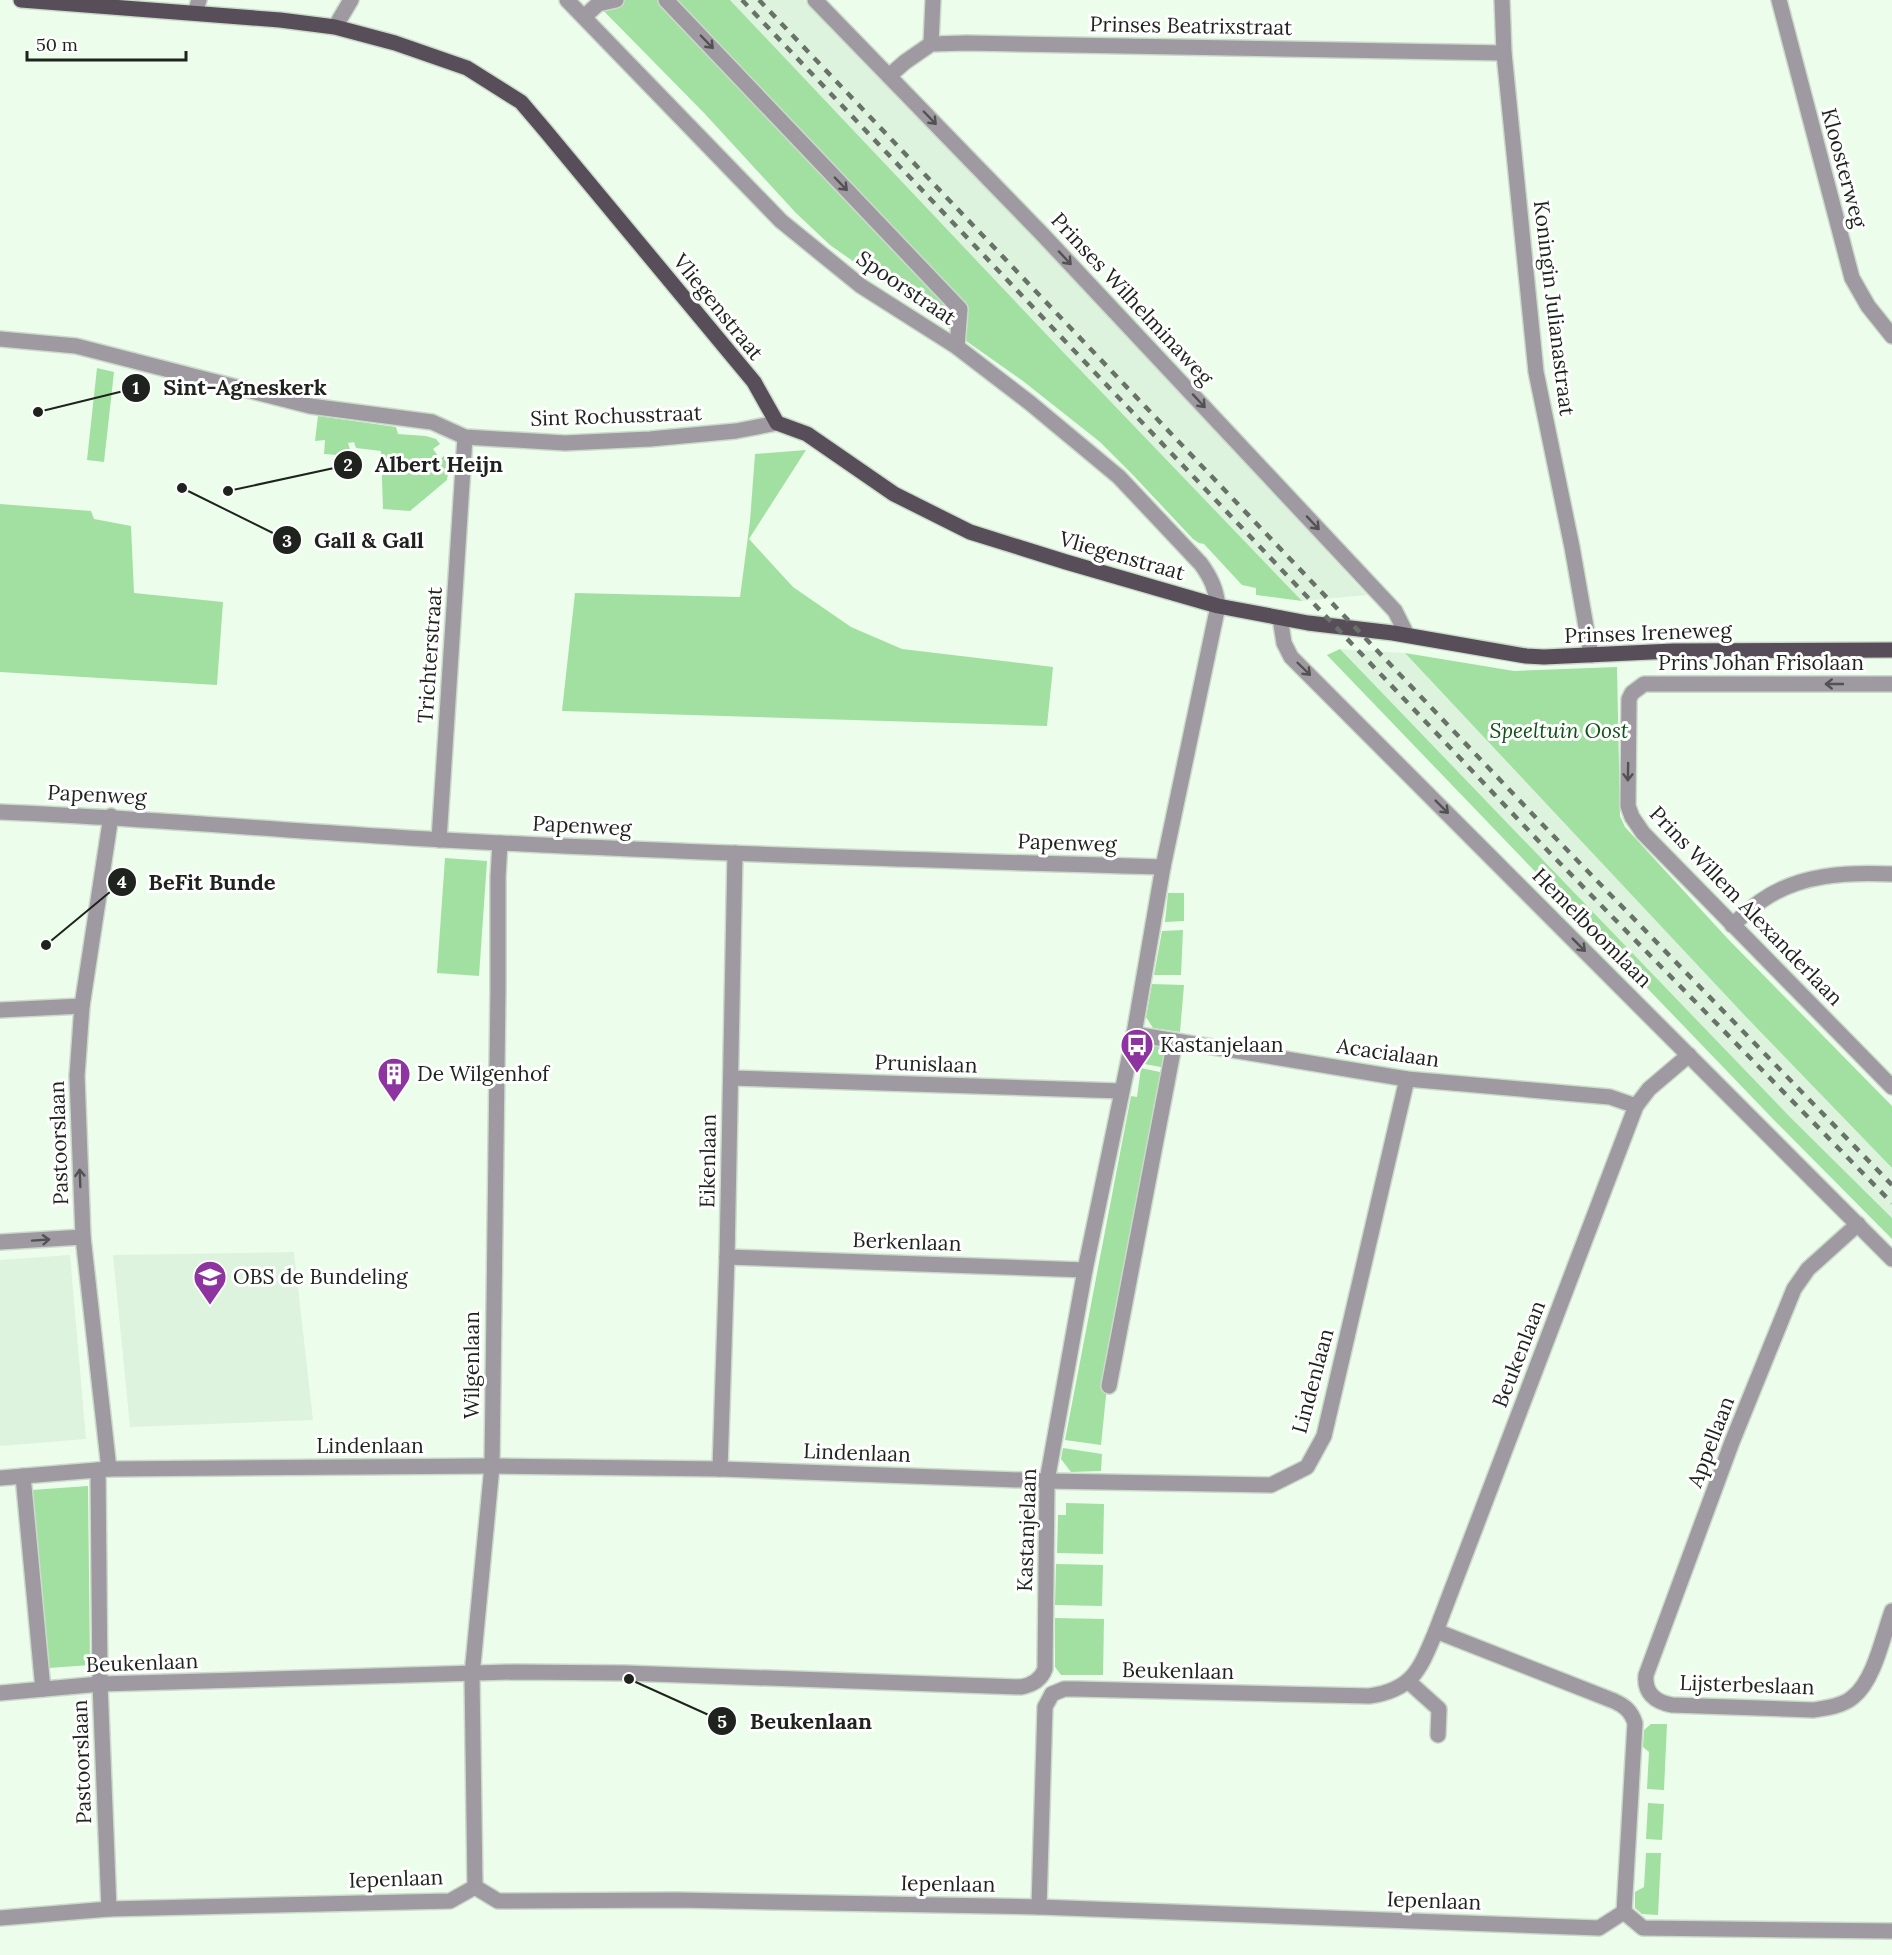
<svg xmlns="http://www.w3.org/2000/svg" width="1892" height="1955" font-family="Lora,serif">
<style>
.built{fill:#ddf3dd}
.green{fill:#a1e0a1}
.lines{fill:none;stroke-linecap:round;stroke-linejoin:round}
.minor-casing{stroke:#ccdacb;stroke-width:18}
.major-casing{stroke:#ccdacb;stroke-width:18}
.minor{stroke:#9f99a1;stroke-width:15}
.major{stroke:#584e5a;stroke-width:15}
.rail{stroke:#697268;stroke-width:4.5;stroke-dasharray:8 8;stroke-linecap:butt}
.oneway{stroke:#525252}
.labels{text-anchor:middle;stroke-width:6;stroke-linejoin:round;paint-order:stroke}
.street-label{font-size:21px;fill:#1e231d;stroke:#fff}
.park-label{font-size:21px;font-style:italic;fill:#0f5417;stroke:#fff}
.poi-label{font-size:21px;fill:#1e231d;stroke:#fff;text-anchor:start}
.leader{fill:none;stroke:#1e231d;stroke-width:2}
.callout-dot{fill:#1e231d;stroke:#fff;stroke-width:2}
.mark-label{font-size:18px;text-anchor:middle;font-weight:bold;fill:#fff}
.callout-label{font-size:22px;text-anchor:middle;font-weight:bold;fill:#1e231d;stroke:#fff;stroke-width:6;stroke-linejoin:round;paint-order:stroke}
</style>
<rect width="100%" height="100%" fill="#edfdec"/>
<g class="built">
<path d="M730,0H804L1056,260L1367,595L1302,601L1065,354Z"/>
<path d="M1340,649L1405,653L1748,1019L1892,1168V1218L1791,1118Z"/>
<path d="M294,1252L313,1420L130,1427L113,1255Z"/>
<path d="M70,1255L86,1439L0,1446V1260Z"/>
</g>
<g class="green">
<path d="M593,0H730L1065,354L1302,601L1256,595V588L1242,585L1204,544L1199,543L1193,539L1132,474L1100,442L1023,381L830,245L796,213L705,114Z"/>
<path d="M97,368L114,372L104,462L87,460Z"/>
<path d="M318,416L396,427L398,434L426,436L436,439L440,444L433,449L440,459L447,454L450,459L447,480L410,511L383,509L381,451L356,448L354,442L348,443L352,456L324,454L325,440L315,441Z"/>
<path d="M806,450L749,539L793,587L851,627L902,649L1053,667L1047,726L562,711L575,593L740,597L750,521L755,454Z"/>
<path d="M0,504L91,511L94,519L131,526L134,593L223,602L217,685L0,672Z"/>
<path d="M1340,649L1791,1118L1892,1218V1239L1773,1119L1327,655Z"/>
<path d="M1405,653L1514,671L1617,667L1620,816L1625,827L1728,939L1892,1106V1168L1748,1019Z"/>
<path d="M445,858L487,861L479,976L437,973Z"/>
<path d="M1168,893H1184V921L1165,922Z"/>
<path d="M1183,930L1181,975H1154L1162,931Z"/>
<path d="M1152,984L1184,985L1180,1032L1153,1028L1146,1017Z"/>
<path d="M1149,1044L1171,1047L1166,1068L1139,1063V1060L1136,1059L1137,1052Z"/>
<path d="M1141,1068L1165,1073L1107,1386L1101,1445L1065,1440L1131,1096L1137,1097Z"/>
<path d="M1063,1448L1102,1454L1101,1471L1071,1472L1061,1459Z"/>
<path d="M88,1486L90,1665L49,1668L31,1490Z"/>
<path d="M1066,1503L1104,1504L1103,1554L1057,1553L1058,1515H1066Z"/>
<path d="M1056,1564L1103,1565L1102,1606L1055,1605Z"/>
<path d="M1055,1618L1104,1619L1103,1675H1061L1055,1667Z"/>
<path d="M1651,1724H1667L1664,1790L1647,1789L1649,1752L1643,1747L1644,1730Z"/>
<path d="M1648,1803L1664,1804L1662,1840L1646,1839Z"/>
<path d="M1646,1853H1661L1658,1915L1642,1914L1635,1908V1892L1644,1887Z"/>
</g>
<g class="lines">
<g class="minor-casing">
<g id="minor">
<path d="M666,0L960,309L957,347"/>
<path d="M815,0L1043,235L1395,611L1407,635"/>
<path d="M1502,0L1504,53L1536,372L1572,547L1591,655"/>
<path d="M1779,0L1852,278L1868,306L1892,336"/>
<path d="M195,13L199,0"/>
<path d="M584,17L598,4L616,0"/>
<path d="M335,27L351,0"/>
<path d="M931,44L933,0"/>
<path d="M889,76L905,62L931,44L967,43L1504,53"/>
<path d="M0,339L76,346L310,406L432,422L465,437L565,443L650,439L736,431L777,423"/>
<path d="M1280,618L1284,643L1291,657L1892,1259"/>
<path d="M1892,684H1644L1632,693L1629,699L1628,806L1632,817L1643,833L1892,1087"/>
<path d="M0,812C148,818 296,832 444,840C683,853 923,860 1163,867"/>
<path d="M439,840L465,437"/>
<path d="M1732,925C1742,917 1751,908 1761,901C1799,874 1847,872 1892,874"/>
<path d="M0,1010L82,1006"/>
<path d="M1134,1034L1407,1079L1610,1097L1636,1106"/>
<path d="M731,1078L1121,1091"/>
<path d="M1858,1224L1808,1269L1794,1289L1732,1442L1646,1675C1644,1693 1655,1702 1672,1705L1813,1710C1826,1708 1843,1706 1853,1697C1874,1681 1883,1636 1892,1611"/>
<path d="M0,1242L83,1237"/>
<path d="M727,1257L1085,1270"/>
<path d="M1109,1386L1175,1041"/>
<path d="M109,1469L83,1237L77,1076L82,1006L111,816"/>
<path d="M720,1469L727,1257L735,853"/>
<path d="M98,1470L100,1684L109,1909"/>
<path d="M23,1476L43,1689"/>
<path d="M0,1478L109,1469L492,1466L720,1469L1047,1481L1271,1485L1307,1467L1324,1436L1407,1079"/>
<path d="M1436,1631L1614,1701C1625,1706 1631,1711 1635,1723L1624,1912"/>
<path d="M1409,1682L1439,1709L1438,1735"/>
<path d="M0,1693L100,1684L514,1672L625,1673L1021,1687C1032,1685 1041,1680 1045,1669L1047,1481L1085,1270L1134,1034L1163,867L1218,606C1216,589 1211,578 1201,564L1119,477L1030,403L957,347L861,286L781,221L567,0"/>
<path d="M1052,1694L1064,1689H1076L1369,1696C1413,1690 1420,1669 1436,1631L1636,1106L1649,1089L1689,1055"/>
<path d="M475,1887L472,1675L492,1466L498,988V877L500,843"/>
<path d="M1039,1907L1045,1707L1052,1694"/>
<path d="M0,1918L109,1909L450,1901L475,1887L498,1901L677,1900L1039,1907L1599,1928L1624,1912L1643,1928L1892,1931"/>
</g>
</g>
<g class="major-casing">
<path id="major" d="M21,0L280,20L335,27L395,43L467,68L521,102L544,129L754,382L777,423L807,434L894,494L970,532L1066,562L1218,606L1308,623L1393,633L1526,656L1544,657L1673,651L1892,650"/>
</g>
<use href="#minor" class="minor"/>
<use href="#major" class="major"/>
<g class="rail">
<path d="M742,0L1549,852L1892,1203"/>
<path d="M759,0L1540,822L1892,1185"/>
</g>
</g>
<defs><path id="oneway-shaft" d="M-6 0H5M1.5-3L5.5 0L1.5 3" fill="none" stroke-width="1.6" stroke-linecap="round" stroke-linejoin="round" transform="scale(1.5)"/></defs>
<g class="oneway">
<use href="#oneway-shaft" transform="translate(707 42) rotate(46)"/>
<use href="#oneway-shaft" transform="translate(930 118) rotate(46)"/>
<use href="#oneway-shaft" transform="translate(841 184) rotate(46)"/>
<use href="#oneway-shaft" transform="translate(1065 258) rotate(47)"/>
<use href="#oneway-shaft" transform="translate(1199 401) rotate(47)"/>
<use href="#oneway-shaft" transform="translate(1313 523) rotate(47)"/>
<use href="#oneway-shaft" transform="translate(1304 669) rotate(44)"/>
<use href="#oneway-shaft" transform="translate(1834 684) rotate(-180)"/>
<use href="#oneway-shaft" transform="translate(1628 772) rotate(91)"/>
<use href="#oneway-shaft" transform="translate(1442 807) rotate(45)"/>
<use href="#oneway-shaft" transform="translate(1579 945) rotate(45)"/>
<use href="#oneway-shaft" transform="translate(80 1178) rotate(-92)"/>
<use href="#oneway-shaft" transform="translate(41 1240) rotate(-4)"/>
</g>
<defs>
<g id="bus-pin" transform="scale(1.725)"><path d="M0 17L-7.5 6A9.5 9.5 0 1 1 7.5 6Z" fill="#8d34a0" stroke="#fff"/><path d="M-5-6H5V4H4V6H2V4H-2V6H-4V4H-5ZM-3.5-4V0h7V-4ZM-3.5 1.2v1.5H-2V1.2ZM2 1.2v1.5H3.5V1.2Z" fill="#fff"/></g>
<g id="building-pin" transform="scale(1.725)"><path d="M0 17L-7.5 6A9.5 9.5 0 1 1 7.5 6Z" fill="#8d34a0" stroke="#fff"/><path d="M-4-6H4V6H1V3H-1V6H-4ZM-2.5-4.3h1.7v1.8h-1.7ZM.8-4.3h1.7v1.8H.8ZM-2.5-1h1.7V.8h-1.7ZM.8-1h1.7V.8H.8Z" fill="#fff"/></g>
<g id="school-pin" transform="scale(1.725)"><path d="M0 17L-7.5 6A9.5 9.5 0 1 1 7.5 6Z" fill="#8d34a0" stroke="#fff"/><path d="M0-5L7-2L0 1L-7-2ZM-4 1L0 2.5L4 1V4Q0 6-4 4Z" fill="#fff"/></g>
</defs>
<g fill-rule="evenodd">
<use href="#bus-pin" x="1137" y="1045"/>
<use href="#building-pin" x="394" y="1074"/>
<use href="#school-pin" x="210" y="1277"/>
</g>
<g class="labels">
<g class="street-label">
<text transform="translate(1191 26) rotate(1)" y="7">Prinses Beatrixstraat</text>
<text transform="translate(1844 168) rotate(75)" y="7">Kloosterweg</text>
<text transform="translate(906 288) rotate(34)" y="7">Spoorstraat</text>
<text transform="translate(1132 299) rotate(47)" y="7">Prinses Wilhelminaweg</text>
<text transform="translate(718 307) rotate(51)" y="7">Vliegenstraat</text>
<text transform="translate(1554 308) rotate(83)" y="7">Koningin Julianastraat</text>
<text transform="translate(616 416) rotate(-2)" y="7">Sint Rochusstraat</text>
<text transform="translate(1122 556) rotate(16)" y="7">Vliegenstraat</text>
<text transform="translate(1648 633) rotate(-2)" y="7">Prinses Ireneweg</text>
<text transform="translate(430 655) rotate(-86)" y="7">Trichterstraat</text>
<text x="1761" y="670">Prins Johan Frisolaan</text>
<text transform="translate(97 795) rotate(3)" y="7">Papenweg</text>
<text transform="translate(582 826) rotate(3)" y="7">Papenweg</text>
<text transform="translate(1067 843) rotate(2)" y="7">Papenweg</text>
<text transform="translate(1746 906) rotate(46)" y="7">Prins Willem Alexanderlaan</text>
<text transform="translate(1592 928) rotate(45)" y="7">Hemelboomlaan</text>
<text transform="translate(1388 1053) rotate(8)" y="7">Acacialaan</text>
<text transform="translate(926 1064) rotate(2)" y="7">Prunislaan</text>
<text transform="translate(59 1143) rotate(-92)" y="7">Pastoorslaan</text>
<text transform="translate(708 1161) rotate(-89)" y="7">Eikenlaan</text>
<text transform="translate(907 1242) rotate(2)" y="7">Berkenlaan</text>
<text transform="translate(1519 1354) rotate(-69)" y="7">Beukenlaan</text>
<text transform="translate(472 1365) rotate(-90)" y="7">Wilgenlaan</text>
<text transform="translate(1313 1381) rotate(-75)" y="7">Lindenlaan</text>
<text transform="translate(1711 1442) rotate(-69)" y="7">Appellaan</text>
<text x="370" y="1453">Lindenlaan</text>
<text transform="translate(857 1453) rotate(2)" y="7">Lindenlaan</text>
<text transform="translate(1027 1530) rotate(-88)" y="7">Kastanjelaan</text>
<text transform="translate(142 1663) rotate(-2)" y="7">Beukenlaan</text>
<text transform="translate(1178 1671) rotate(1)" y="7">Beukenlaan</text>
<text transform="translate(1747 1685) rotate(2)" y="7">Lijsterbeslaan</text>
<text transform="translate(82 1762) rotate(-92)" y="7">Pastoorslaan</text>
<text transform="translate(396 1879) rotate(-2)" y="7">Iepenlaan</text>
<text transform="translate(948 1884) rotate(1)" y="7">Iepenlaan</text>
<text transform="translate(1434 1901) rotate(2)" y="7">Iepenlaan</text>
</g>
<g class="park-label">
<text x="1559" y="738">Speeltuin Oost</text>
</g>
<g class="poi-label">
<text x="1160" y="1052">Kastanjelaan</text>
<text x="417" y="1081">De Wilgenhof</text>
<text x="233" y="1284">OBS de Bundeling</text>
</g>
</g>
<path class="leader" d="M38 412L136 388M228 491L348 465M182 488L287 540M46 945L122 882M629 1679L722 1721"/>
<g class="callout-dot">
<circle cx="38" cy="412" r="6"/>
<circle cx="228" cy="491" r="6"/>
<circle cx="182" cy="488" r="6"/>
<circle cx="46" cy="945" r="6"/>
<circle cx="629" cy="1679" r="6"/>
<circle cx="136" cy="388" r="15"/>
<circle cx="348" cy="465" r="15"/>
<circle cx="287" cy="540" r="15"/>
<circle cx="122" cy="882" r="15"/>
<circle cx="722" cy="1721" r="15"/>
</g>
<g class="mark-label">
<text x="136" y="394">1</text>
<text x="348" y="471">2</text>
<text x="287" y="547">3</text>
<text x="122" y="888">4</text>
<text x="722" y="1728">5</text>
</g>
<g class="callout-label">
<text x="245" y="395">Sint-Agneskerk</text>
<text x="439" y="472">Albert Heijn</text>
<text x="369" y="548">Gall &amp; Gall</text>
<text x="212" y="890">BeFit Bunde</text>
<text x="811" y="1729">Beukenlaan</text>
</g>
<path d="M27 51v9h159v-9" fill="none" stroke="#1e231d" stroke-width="3"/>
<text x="36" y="51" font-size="18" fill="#1e231d" stroke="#ffffff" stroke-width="4.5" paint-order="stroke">50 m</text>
</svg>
